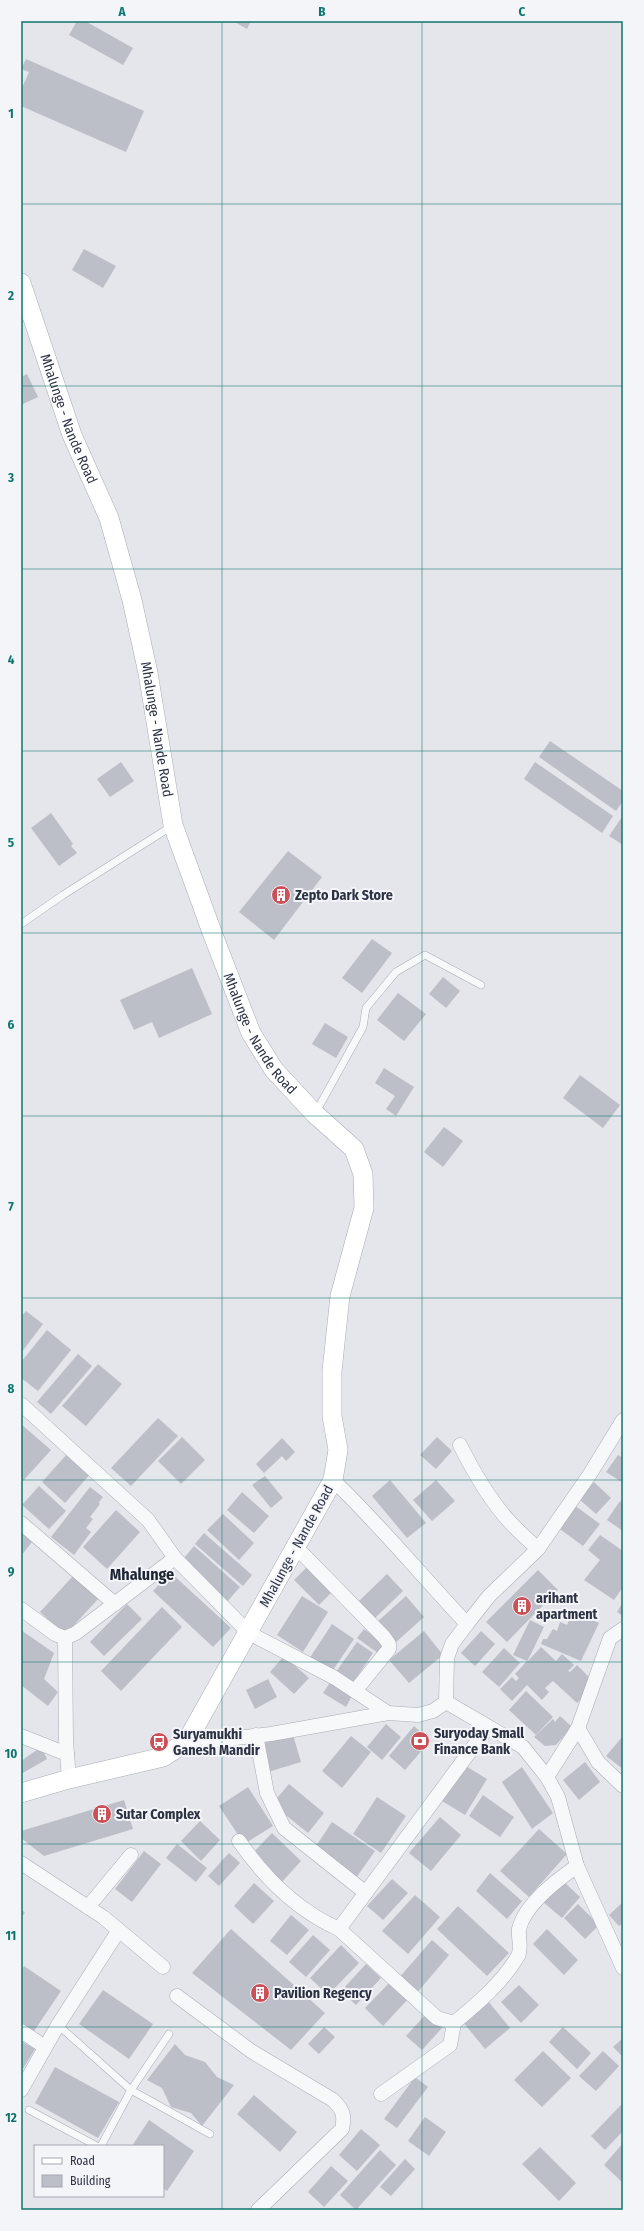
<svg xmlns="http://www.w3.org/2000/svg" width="644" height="2231" font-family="'Fira Sans Condensed',sans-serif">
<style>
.building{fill:#bcbfc8}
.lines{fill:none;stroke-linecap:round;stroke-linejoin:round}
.service-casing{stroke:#a9acb5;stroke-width:8}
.minor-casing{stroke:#a9acb5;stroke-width:15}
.secondary-casing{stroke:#a9acb5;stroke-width:20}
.service{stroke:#f7f8fa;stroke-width:7}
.minor{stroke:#f7f8fa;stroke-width:14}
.secondary{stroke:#fff;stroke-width:19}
.grid{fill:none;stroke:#0f766e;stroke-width:1;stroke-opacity:0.55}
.labels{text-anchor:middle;stroke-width:4;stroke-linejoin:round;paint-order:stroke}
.street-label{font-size:14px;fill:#2c3243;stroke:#f4f5f9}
.poi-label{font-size:14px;font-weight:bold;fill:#2c3243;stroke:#f4f5f9;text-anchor:start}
.quarter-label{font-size:16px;font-weight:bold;fill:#1e2434;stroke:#f4f5f9}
.neatline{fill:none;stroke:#0f766e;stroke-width:1.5}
.grid-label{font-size:13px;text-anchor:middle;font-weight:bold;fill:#0f766e}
</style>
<rect width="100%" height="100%" fill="#e4e6eb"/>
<g class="building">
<path d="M77,21H85L133,48L123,65L69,35Z"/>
<path d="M233,21H251L247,29Z"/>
<path d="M26,59L144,111L126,152L21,106V90L29,72L21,69Z"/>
<path d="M84,249L116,266L103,288L72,270Z"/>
<path d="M27,374L38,397L21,405V377Z"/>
<path d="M550,741L623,791V801L616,811L539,757Z"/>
<path d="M121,762L134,781L110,797L97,779Z"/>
<path d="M535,762L613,816L602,833L524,779Z"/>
<path d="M51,813L73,844L71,846L77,853L59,866L31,828Z"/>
<path d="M622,817L623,818V845L609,836Z"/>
<path d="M288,851L322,877L274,940L239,912Z"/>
<path d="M372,939L392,953L362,993L342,978Z"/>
<path d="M192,968L212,1014L159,1038L152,1022L134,1030L120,1000Z"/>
<path d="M443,977L460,991L446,1008L429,994Z"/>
<path d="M398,993L426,1014L404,1041L377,1020Z"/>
<path d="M325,1023L348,1037L336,1058L312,1044Z"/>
<path d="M384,1068L414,1087L396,1116L386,1109L395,1096L375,1083Z"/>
<path d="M580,1075L620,1105L603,1128L563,1098Z"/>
<path d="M444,1127L463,1141L443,1167L424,1152Z"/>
<path d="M26,1311L43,1324L21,1353V1317Z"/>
<path d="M47,1330L71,1350L38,1391L21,1378V1362Z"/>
<path d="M78,1354L92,1366L51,1414L37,1402Z"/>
<path d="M98,1364L122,1384L86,1426L62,1406Z"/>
<path d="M158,1418L178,1436L131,1486L111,1468Z"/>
<path d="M22,1425L51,1450L23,1481L21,1479Z"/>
<path d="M182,1437L205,1460L181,1484L158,1461Z"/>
<path d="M437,1437L452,1451L436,1469L420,1455Z"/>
<path d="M282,1438L295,1452L286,1461L282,1456L264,1473L256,1464Z"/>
<path d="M68,1453L91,1473L65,1503L42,1482Z"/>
<path d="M618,1455L623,1458V1483L606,1472Z"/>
<path d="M265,1476L283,1498L271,1508L252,1485Z"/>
<path d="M390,1480L426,1523L407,1538L372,1496Z"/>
<path d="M436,1480L455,1501L432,1521L413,1500Z"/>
<path d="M594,1482L611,1498L596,1514L579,1499Z"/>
<path d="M39,1486L66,1511L49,1529L22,1505Z"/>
<path d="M90,1487L103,1497L99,1502L100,1504L90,1517L93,1519L86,1528L91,1532L74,1555L51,1537Z"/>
<path d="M242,1492L269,1516L254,1533L227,1510Z"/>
<path d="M620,1501L623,1503V1531L607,1520Z"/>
<path d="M574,1505L600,1524L583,1546L557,1527Z"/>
<path d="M116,1510L140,1532L107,1569L83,1547Z"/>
<path d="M223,1514L254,1543L239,1560L207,1530Z"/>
<path d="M21,1532L32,1542L21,1556Z"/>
<path d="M204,1533L252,1575L243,1586L195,1544Z"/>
<path d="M600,1535L623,1551V1587L614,1600L584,1580L600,1560L588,1550Z"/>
<path d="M194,1546L240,1587L226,1603L180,1563Z"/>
<path d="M308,1566L333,1591L319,1605L294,1580Z"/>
<path d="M538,1570L558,1590L507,1642L486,1622Z"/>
<path d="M170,1572L231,1628L213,1647L153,1591Z"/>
<path d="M387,1574L403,1591L375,1618L359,1601Z"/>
<path d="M73,1576L98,1599L65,1635L40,1612Z"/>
<path d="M302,1596L328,1612L303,1652L277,1635Z"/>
<path d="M406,1596L424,1617L395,1643L376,1623Z"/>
<path d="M623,1602V1616L617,1612Z"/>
<path d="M127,1604L142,1619L104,1656L90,1642Z"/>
<path d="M162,1607L182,1627L121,1691L101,1671Z"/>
<path d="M573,1612L599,1623L581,1661L541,1644L543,1639H547L553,1629L557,1631L560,1622L567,1625Z"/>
<path d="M530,1620L544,1627L527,1662L541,1647L556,1661L562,1654L574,1665L568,1671L570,1672L577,1665L589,1677L586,1694L577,1703L553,1681L545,1688L549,1692L542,1700L527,1685L512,1701L500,1689L512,1677L516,1681L519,1678L515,1674L527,1661L513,1655Z"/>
<path d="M332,1624L354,1639L331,1673L309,1659Z"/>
<path d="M364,1629L388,1647L382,1656L357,1638Z"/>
<path d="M21,1630L54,1653L44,1679L58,1692L48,1706L21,1685Z"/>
<path d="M424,1631L443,1655L409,1683L389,1660Z"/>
<path d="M481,1631L495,1644L475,1666L461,1653Z"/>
<path d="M357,1642L373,1653L353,1683L336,1672Z"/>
<path d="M504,1648L520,1663L499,1687L482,1672Z"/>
<path d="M284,1656L309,1678L294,1694L270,1672Z"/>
<path d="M268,1679L277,1697L255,1709L246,1690Z"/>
<path d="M331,1681L353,1694L346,1707L323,1693Z"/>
<path d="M526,1691L553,1717L536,1735L509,1710Z"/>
<path d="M560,1716L572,1727L556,1745L545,1746L534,1737L553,1719L555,1722Z"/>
<path d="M386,1724L401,1737L382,1760L367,1747Z"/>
<path d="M414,1726L430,1741L405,1770L389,1756Z"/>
<path d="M293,1735L301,1762L268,1772L260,1744Z"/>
<path d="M351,1736L371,1752L342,1788L322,1771Z"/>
<path d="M623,1736V1769L606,1756Z"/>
<path d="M41,1747L47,1759L21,1774V1761Z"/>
<path d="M585,1762L600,1782L579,1800L563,1780Z"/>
<path d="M464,1765L487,1779L465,1815L442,1801Z"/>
<path d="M522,1767L553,1813L532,1829L502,1782Z"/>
<path d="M289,1784L324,1813L308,1833L272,1804Z"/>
<path d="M248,1787L273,1826L244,1844L219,1806Z"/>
<path d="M483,1795L514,1817L500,1837L469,1816Z"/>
<path d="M377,1797L406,1816L381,1853L353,1834Z"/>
<path d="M124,1800L133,1829L44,1856L21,1838V1831Z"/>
<path d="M440,1817L461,1835L431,1871L409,1853Z"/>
<path d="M200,1821L220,1840L201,1861L181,1841Z"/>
<path d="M332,1822L375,1851L356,1878L314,1849Z"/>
<path d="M539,1829L567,1854L529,1897L500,1871Z"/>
<path d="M272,1833L301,1861L281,1883L251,1855Z"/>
<path d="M177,1844L207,1868L196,1882L166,1858Z"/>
<path d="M144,1851L161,1864L132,1902L115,1889Z"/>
<path d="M229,1853L240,1863L219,1886L208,1876Z"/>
<path d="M490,1873L522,1901L507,1919L476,1891Z"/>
<path d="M392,1879L408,1893L383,1920L367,1906Z"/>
<path d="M562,1880L580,1897L562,1918L543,1902Z"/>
<path d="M254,1883L274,1901L253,1924L234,1906Z"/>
<path d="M415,1895L440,1917L408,1954L382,1931Z"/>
<path d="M623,1902V1923L619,1926L609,1915Z"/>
<path d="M578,1904L599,1925L585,1939L564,1918Z"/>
<path d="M458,1906L509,1953L487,1976L437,1929Z"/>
<path d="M21,1909L25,1913L21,1917Z"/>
<path d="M291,1915L309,1930L287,1955L270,1941Z"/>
<path d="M231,1929L325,2013L291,2050L192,1973Z"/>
<path d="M547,1929L578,1960L564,1975L533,1944Z"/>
<path d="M313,1935L330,1950L306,1977L289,1962Z"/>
<path d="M432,1940L449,1955L416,1994L398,1979Z"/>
<path d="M341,1945L359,1963L328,1995L310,1978Z"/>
<path d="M366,1964L381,1978L356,2005L341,1991Z"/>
<path d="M24,1966L61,1991L32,2034L21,2027V1971Z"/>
<path d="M391,1981L409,1998L383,2026L365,2008Z"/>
<path d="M519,1985L539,2005L521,2023L501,2002Z"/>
<path d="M103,1990L153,2024L129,2059L79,2024Z"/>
<path d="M488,2001L510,2028L485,2049L463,2022Z"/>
<path d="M426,2014L442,2028L422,2050L406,2036Z"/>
<path d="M324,2027L335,2037L319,2054L308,2044Z"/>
<path d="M563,2027L591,2053L577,2069L549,2042Z"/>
<path d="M623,2038V2057L613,2047Z"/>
<path d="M21,2041L35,2049L21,2072Z"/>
<path d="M175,2044L185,2055L205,2062L217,2077L234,2085L202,2126L191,2113L171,2107L162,2088L147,2080Z"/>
<path d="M543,2051L571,2078L542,2107L514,2080Z"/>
<path d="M603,2051L619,2066L596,2091L579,2076Z"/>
<path d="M55,2067L119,2102L98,2138L35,2103Z"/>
<path d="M415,2077L428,2087L397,2128L384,2119Z"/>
<path d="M254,2095L297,2132L280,2152L237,2114Z"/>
<path d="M623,2103V2131L605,2150L591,2136Z"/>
<path d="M425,2117L446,2132L429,2156L408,2141Z"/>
<path d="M149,2120L194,2151L167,2191L163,2188V2146H132Z"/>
<path d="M361,2129L380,2145L357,2171L339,2155Z"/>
<path d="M623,2143V2183L604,2165Z"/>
<path d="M540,2147L576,2183L559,2201L522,2164Z"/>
<path d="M380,2150L396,2165L356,2210L340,2195Z"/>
<path d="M405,2159L415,2169L391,2196L380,2187Z"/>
<path d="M331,2166L348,2181L324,2207L308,2192Z"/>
</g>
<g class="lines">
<g class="service-casing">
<g id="service">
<path d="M21,924L63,895L172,826"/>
<path d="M316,1112L363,1027L366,1008L396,972L425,955L481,985"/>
<path d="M58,2025L131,2090L210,2134"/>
<path d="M29,2110L97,2146"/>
<path d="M101,2146L131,2090L169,2034"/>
</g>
</g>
<g class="minor-casing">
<g id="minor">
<path d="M21,1404L148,1520L175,1558L249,1633L335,1678L388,1713"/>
<path d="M460,1445C473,1471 489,1499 509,1521C518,1531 528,1540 538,1549L590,1474L623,1420"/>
<path d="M333,1480C380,1525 422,1576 467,1624L452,1644L447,1658L446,1702"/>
<path d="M21,1523L115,1604"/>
<path d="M295,1546L384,1637L389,1644V1649L355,1691"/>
<path d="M21,1609L55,1634L65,1638L76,1633L175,1558"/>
<path d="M467,1624L489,1596L538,1549"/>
<path d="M65,1638L66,1741L69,1779"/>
<path d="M446,1702L523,1747L547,1777L558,1797L577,1866L623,1968"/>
<path d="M488,1727L339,1929L437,2018L454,2023C477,2004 502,1983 518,1956C522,1949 518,1937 519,1929C525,1904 557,1880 577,1866"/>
<path d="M578,1728L598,1762L623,1786"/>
<path d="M256,1735L267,1793L284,1828L366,1893"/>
<path d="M21,1736L67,1754"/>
<path d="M183,1744L271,1734L388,1713L418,1715L433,1711L446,1702"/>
<path d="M547,1777L578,1728L610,1638L623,1629"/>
<path d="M239,1841C264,1877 298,1911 339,1929"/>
<path d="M21,1863L103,1917L163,1967"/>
<path d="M88,1907L131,1855"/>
<path d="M177,1996L251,2051L333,2100C343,2110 345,2115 342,2129L258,2210"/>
<path d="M21,2031L45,2047"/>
<path d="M21,2090L58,2025L119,1930"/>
<path d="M381,2094L450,2045L454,2023"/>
</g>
</g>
<g class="secondary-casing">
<g id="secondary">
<path id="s1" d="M21,283L72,435L109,518L132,600L148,673L173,825L213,935L251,1033L274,1070L315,1114L354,1149L363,1174L364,1208L340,1296L332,1371V1416L338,1450L333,1480L191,1734L183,1744L163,1757L69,1779L21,1793"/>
</g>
</g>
<use href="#service" class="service"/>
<use href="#minor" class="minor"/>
<use href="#secondary" class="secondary"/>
</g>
<path class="grid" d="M222,21V2210M422,21V2210M21,204H623M21,386H623M21,569H623M21,751H623M21,933H623M21,1116H623M21,1298H623M21,1480H623M21,1662H623M21,1844H623M21,2027H623"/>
<defs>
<g id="building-disc" transform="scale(1)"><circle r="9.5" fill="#c95157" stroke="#f4f5f9"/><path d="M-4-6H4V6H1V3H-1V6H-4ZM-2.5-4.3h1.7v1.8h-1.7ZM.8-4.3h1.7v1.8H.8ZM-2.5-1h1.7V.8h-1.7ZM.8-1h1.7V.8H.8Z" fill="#fff"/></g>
<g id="bank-disc" transform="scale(1)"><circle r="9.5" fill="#c95157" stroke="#f4f5f9"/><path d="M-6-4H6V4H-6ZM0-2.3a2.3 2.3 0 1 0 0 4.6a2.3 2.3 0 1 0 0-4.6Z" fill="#fff"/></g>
<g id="bus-disc" transform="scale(1)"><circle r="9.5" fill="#c95157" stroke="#f4f5f9"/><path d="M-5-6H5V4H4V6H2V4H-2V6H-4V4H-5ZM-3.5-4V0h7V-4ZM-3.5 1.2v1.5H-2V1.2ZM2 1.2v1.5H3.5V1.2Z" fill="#fff"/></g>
</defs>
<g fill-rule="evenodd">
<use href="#building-disc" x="281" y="895"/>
<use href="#building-disc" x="522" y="1606"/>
<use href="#bank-disc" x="420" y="1741"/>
<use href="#bus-disc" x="159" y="1742"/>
<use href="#building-disc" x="102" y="1814"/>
<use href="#building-disc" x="260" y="1993"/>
</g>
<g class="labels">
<g class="street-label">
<text dy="5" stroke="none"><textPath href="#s1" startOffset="144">Mhalunge - Nande Road</textPath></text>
<text dy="5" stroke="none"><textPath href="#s1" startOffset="468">Mhalunge - Nande Road</textPath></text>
<text dy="5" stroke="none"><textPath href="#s1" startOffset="792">Mhalunge - Nande Road</textPath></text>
<text transform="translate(296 1546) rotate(-61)" y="5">Mhalunge - Nande Road</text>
</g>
<g class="poi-label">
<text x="295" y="900">Zepto Dark Store</text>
<text x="536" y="1603">arihant<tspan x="536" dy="16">apartment</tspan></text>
<text x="434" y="1738">Suryoday Small<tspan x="434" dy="16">Finance Bank</tspan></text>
<text x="173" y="1739">Suryamukhi<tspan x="173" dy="16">Ganesh Mandir</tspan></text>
<text x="116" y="1819">Sutar Complex</text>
<text x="274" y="1998">Pavilion Regency</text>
</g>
<g class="quarter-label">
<text x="142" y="1580">Mhalunge</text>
</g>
</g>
<rect width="644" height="2231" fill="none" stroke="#f4f5f9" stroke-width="44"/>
<rect x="34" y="2145" width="130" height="52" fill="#f4f5f9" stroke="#a4a7b0"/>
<rect x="42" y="2158" width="20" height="6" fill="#ffffff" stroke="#a4a7b0"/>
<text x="70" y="2165" font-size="12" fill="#2c3243">Road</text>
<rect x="42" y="2175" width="20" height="12" fill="#bcbfc8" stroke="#a4a7b0"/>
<text x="70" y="2185" font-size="12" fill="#2c3243">Building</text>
<rect x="22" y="22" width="600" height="2187" class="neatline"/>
<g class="grid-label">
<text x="122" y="16">A</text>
<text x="322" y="16">B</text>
<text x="522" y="16">C</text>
<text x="11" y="118">1</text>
<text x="11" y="300">2</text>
<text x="11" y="482">3</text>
<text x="11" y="664">4</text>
<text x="11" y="847">5</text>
<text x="11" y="1029">6</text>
<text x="11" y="1211">7</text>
<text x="11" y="1393">8</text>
<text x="11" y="1576">9</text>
<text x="11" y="1758">10</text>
<text x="11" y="1940">11</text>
<text x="11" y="2122">12</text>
</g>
</svg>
